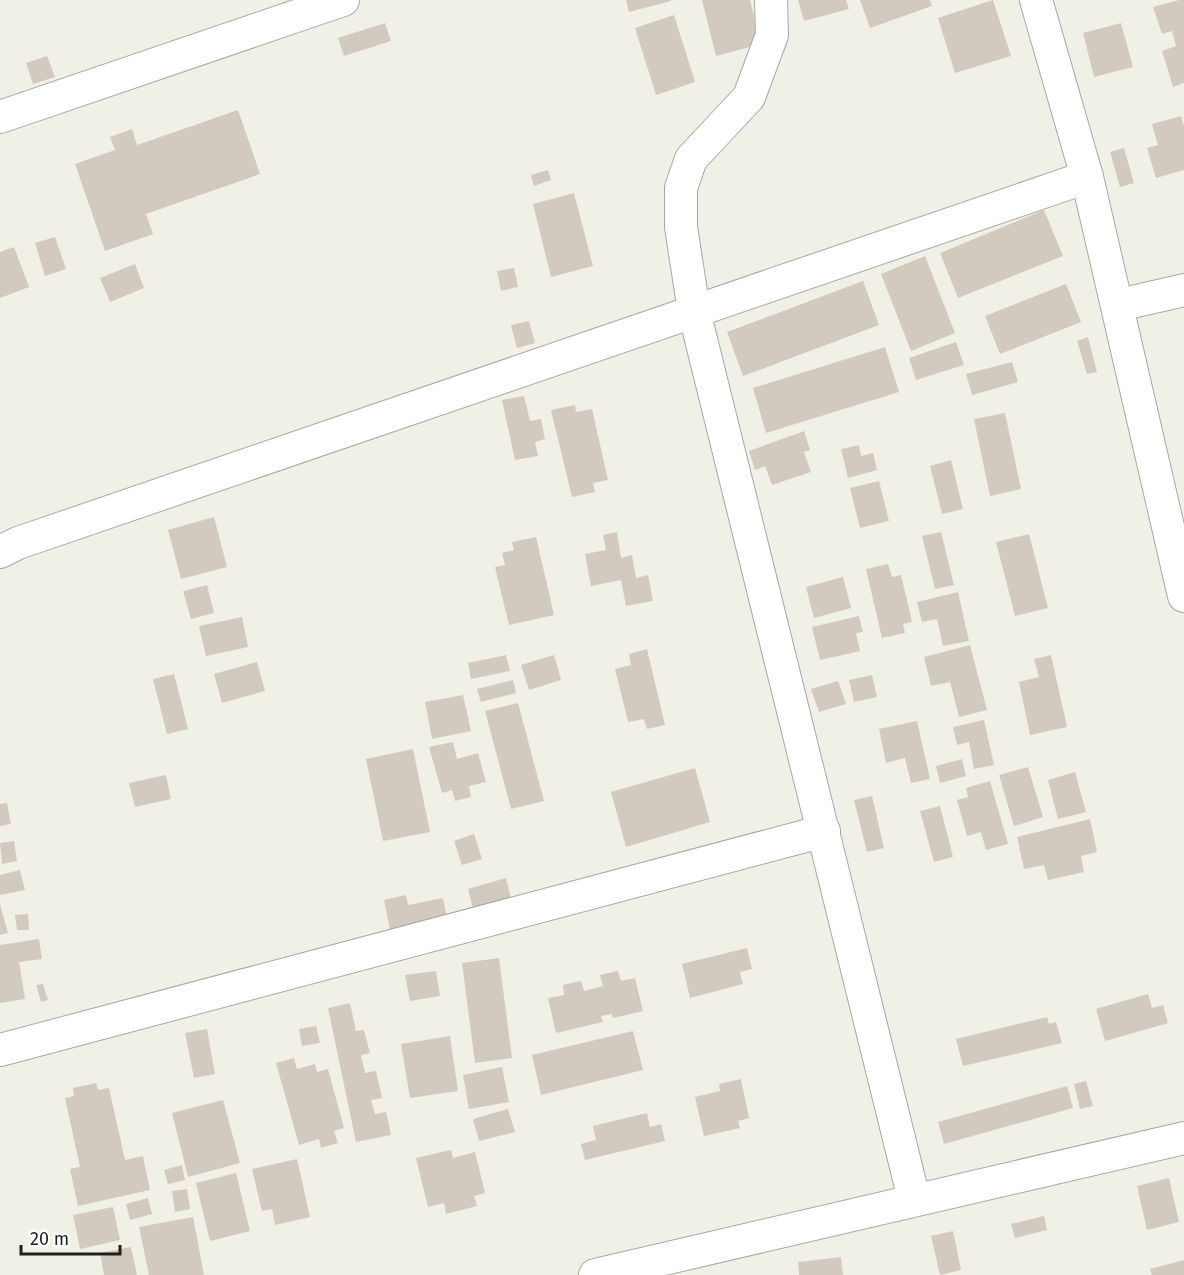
<svg xmlns="http://www.w3.org/2000/svg" width="1184" height="1275" font-family="'Fira Sans',sans-serif">
<style>
.building{fill:#d2cabe}
.lines{fill:none;stroke-linecap:round;stroke-linejoin:round}
.minor-casing{stroke:#a7a7a7;stroke-width:34}
.minor{stroke:#fff;stroke-width:32}
</style>
<rect width="100%" height="100%" fill="#f1f0e6"/>
<g class="building">
<path d="M626,0H671V1L629,12Z"/>
<path d="M702,0H750L761,44L716,56Z"/>
<path d="M798,0H846L849,9L804,21Z"/>
<path d="M860,0H930L932,6L870,28Z"/>
<path d="M993,0L1011,56L955,73L938,18Z"/>
<path d="M1179,0H1184V83L1173,87L1162,51L1176,46L1172,31L1162,34L1153,7Z"/>
<path d="M674,15L695,82L656,95L635,28Z"/>
<path d="M385,23L391,41L344,56L338,38Z"/>
<path d="M1121,23L1133,67L1094,77L1083,33Z"/>
<path d="M47,56L55,77L33,84L26,63Z"/>
<path d="M238,110L260,174L146,214L153,234L105,251L75,164L115,150L110,137L132,129L137,145Z"/>
<path d="M1181,116L1184,126V170L1156,178L1147,148L1158,145L1152,124Z"/>
<path d="M1124,148L1134,183L1120,187L1110,152Z"/>
<path d="M548,170L551,180L534,186L531,175Z"/>
<path d="M574,193L593,266L551,277L533,204Z"/>
<path d="M1044,210L1063,256L958,298L940,253Z"/>
<path d="M55,237L66,269L45,276L35,243Z"/>
<path d="M14,247L29,287L0,298V252Z"/>
<path d="M925,256L955,333L911,351L881,274Z"/>
<path d="M135,264L144,288L110,302L100,278Z"/>
<path d="M514,268L518,287L501,291L497,271Z"/>
<path d="M863,281L879,325L743,376L727,332Z"/>
<path d="M1066,284L1081,322L1000,354L985,316Z"/>
<path d="M529,321L535,343L517,348L511,325Z"/>
<path d="M1088,337L1097,372L1087,374L1077,341Z"/>
<path d="M956,342L964,365L916,380L909,358Z"/>
<path d="M885,347L899,392L766,433L753,388Z"/>
<path d="M1012,362L1018,382L972,395L966,374Z"/>
<path d="M524,396L530,421L541,419L545,439L535,442L538,456L515,460L502,400Z"/>
<path d="M575,405L576,412L592,409L608,480L593,483L595,492L572,497L551,410Z"/>
<path d="M1005,413L1021,489L990,496L974,419Z"/>
<path d="M804,431L810,450L804,452L811,472L772,485L765,466L755,470L749,451Z"/>
<path d="M859,445L861,456L873,453L877,470L848,478L841,449Z"/>
<path d="M951,460L963,509L942,514L930,466Z"/>
<path d="M879,481L889,521L860,528L850,488Z"/>
<path d="M214,517L227,567L181,579L168,530Z"/>
<path d="M617,532L621,558L632,555L636,578L648,575L653,601L626,606L621,580L591,586L585,554L606,550L603,535Z"/>
<path d="M941,532L954,585L935,589L922,536Z"/>
<path d="M1029,534L1048,608L1015,616L996,542Z"/>
<path d="M536,537L554,615L509,625L495,567L505,565L502,553L514,550L512,542Z"/>
<path d="M888,564L892,577L901,575L912,622L903,624L905,633L882,638L866,569Z"/>
<path d="M843,577L851,608L814,618L806,587Z"/>
<path d="M207,585L214,613L191,619L183,591Z"/>
<path d="M958,592L969,641L943,646L937,619L922,622L917,602Z"/>
<path d="M859,616L863,632L856,633L860,651L820,660L812,627Z"/>
<path d="M242,617L248,647L206,656L199,626Z"/>
<path d="M970,645L987,710L959,717L950,682L931,686L924,657Z"/>
<path d="M647,649L665,725L647,729L644,719L628,722L615,669L631,665L629,654Z"/>
<path d="M506,655L510,671L471,679L468,663Z"/>
<path d="M554,655L561,680L529,690L521,665Z"/>
<path d="M1051,655L1067,727L1030,735L1019,682L1039,677L1034,659Z"/>
<path d="M257,662L265,691L222,703L214,674Z"/>
<path d="M174,674L188,729L167,734L153,679Z"/>
<path d="M872,675L877,697L854,702L849,680Z"/>
<path d="M513,680L516,693L481,702L477,689Z"/>
<path d="M838,681L846,704L819,712L811,689Z"/>
<path d="M463,695L471,731L432,739L425,702Z"/>
<path d="M518,703L544,801L511,809L485,711Z"/>
<path d="M984,720L994,765L974,769L969,742L957,745L953,727Z"/>
<path d="M917,721L930,779L911,783L905,758L886,763L879,729Z"/>
<path d="M453,742L457,759L478,753L486,782L469,786L471,797L455,801L452,790L442,793L429,747Z"/>
<path d="M413,749L430,832L383,841L366,759Z"/>
<path d="M962,759L966,776L940,783L936,766Z"/>
<path d="M1028,767L1043,817L1014,826L999,775Z"/>
<path d="M695,768L710,822L626,847L611,792Z"/>
<path d="M1075,772L1086,812L1058,819L1048,780Z"/>
<path d="M166,775L171,799L135,807L129,783Z"/>
<path d="M990,781L1008,844L986,850L981,832L967,836L957,800L968,797L966,788Z"/>
<path d="M872,796L884,848L867,852L854,800Z"/>
<path d="M7,803L11,824L0,826V804Z"/>
<path d="M940,806L953,857L934,862L920,811Z"/>
<path d="M1090,819L1097,852L1081,856L1084,872L1048,880L1044,865L1024,869L1017,837Z"/>
<path d="M474,834L482,859L462,865L454,841Z"/>
<path d="M14,841L17,861L2,864L0,843Z"/>
<path d="M20,870L25,890L0,895V875Z"/>
<path d="M506,878L511,898L473,909L468,889Z"/>
<path d="M406,895L408,905L443,898L447,918L390,930L384,900Z"/>
<path d="M0,904L8,933L0,935Z"/>
<path d="M28,914L29,930H17L15,915Z"/>
<path d="M39,939L42,959L19,962L25,999L0,1003V945Z"/>
<path d="M747,948L752,969L740,972L743,984L690,998L682,964Z"/>
<path d="M499,958L512,1058L475,1063L462,963Z"/>
<path d="M436,971L440,996L410,1001L405,975Z"/>
<path d="M618,971L621,981L635,978L643,1011L613,1018L612,1014L601,1016L603,1022L556,1033L548,998L564,995L563,985L581,981L584,991L603,986L600,975Z"/>
<path d="M43,984L48,1000L41,1002L36,985Z"/>
<path d="M1148,994L1152,1008L1163,1005L1168,1023L1105,1041L1096,1009Z"/>
<path d="M350,1003L356,1031L364,1030L370,1053L361,1055L365,1073L376,1071L382,1098L371,1100L375,1114L386,1112L391,1135L356,1142L328,1008Z"/>
<path d="M1047,1017L1049,1024L1056,1022L1062,1043L963,1066L956,1039Z"/>
<path d="M316,1026L320,1043L302,1046L299,1029Z"/>
<path d="M207,1029L215,1074L194,1078L185,1033Z"/>
<path d="M633,1031L643,1070L541,1095L532,1055Z"/>
<path d="M450,1036L458,1091L410,1098L401,1044Z"/>
<path d="M294,1058L297,1069L315,1064L317,1072L328,1069L344,1128L334,1131L338,1143L321,1148L319,1139L299,1145L276,1063Z"/>
<path d="M502,1067L509,1102L469,1109L463,1075Z"/>
<path d="M741,1079L749,1118L738,1121L740,1128L704,1136L695,1097L720,1091L719,1084Z"/>
<path d="M1086,1081L1093,1106L1080,1109L1074,1084Z"/>
<path d="M96,1083L98,1090L109,1088L125,1160L143,1156L150,1190L78,1206L70,1169L80,1167L65,1098L74,1096L73,1088Z"/>
<path d="M1067,1086L1073,1108L944,1144L938,1122Z"/>
<path d="M223,1100L240,1163L188,1177L172,1113Z"/>
<path d="M508,1109L515,1132L479,1141L473,1119Z"/>
<path d="M647,1113L650,1127L661,1124L665,1141L585,1160L581,1144L596,1140L593,1126Z"/>
<path d="M451,1150L453,1158L475,1152L485,1193L474,1196L477,1206L446,1214L444,1203L428,1207L416,1158Z"/>
<path d="M297,1159L310,1217L275,1225L272,1209L262,1211L252,1169Z"/>
<path d="M182,1165L185,1180L168,1184L164,1170Z"/>
<path d="M236,1173L250,1231L210,1241L196,1183Z"/>
<path d="M1169,1178L1179,1222L1147,1230L1137,1186Z"/>
<path d="M187,1189L190,1209L175,1212L172,1191Z"/>
<path d="M148,1198L152,1214L130,1220L126,1204Z"/>
<path d="M113,1207L120,1240L80,1249L73,1215Z"/>
<path d="M1044,1216L1047,1230L1015,1238L1011,1224Z"/>
<path d="M193,1217L204,1275H149L139,1227Z"/>
<path d="M953,1231L961,1270L940,1275L931,1236Z"/>
<path d="M131,1247L137,1275H104L100,1253Z"/>
<path d="M841,1257L843,1275H799L798,1262Z"/>
<path d="M1184,1260V1275H1152L1150,1269Z"/>
</g>
<g class="lines">
<g class="minor-casing">
<g id="minor">
<path d="M771,0L772,35L749,97L691,159L681,188V227L694,311L914,1199"/>
<path d="M1036,0L1087,177L1184,596"/>
<path d="M0,117L343,0"/>
<path d="M1119,305L1184,290"/>
<path d="M0,552L18,543L1087,177"/>
<path d="M0,1050L824,831"/>
<path d="M595,1275L1184,1138"/>
</g>
</g>
<use href="#minor" class="minor"/>
</g>
<path d="M21 1245v9h99v-9" fill="none" stroke="#202020" stroke-width="3"/>
<text x="30" y="1245" font-size="18" fill="#202020" stroke="#ffffff" stroke-width="4.5" paint-order="stroke">20 m</text>
</svg>
